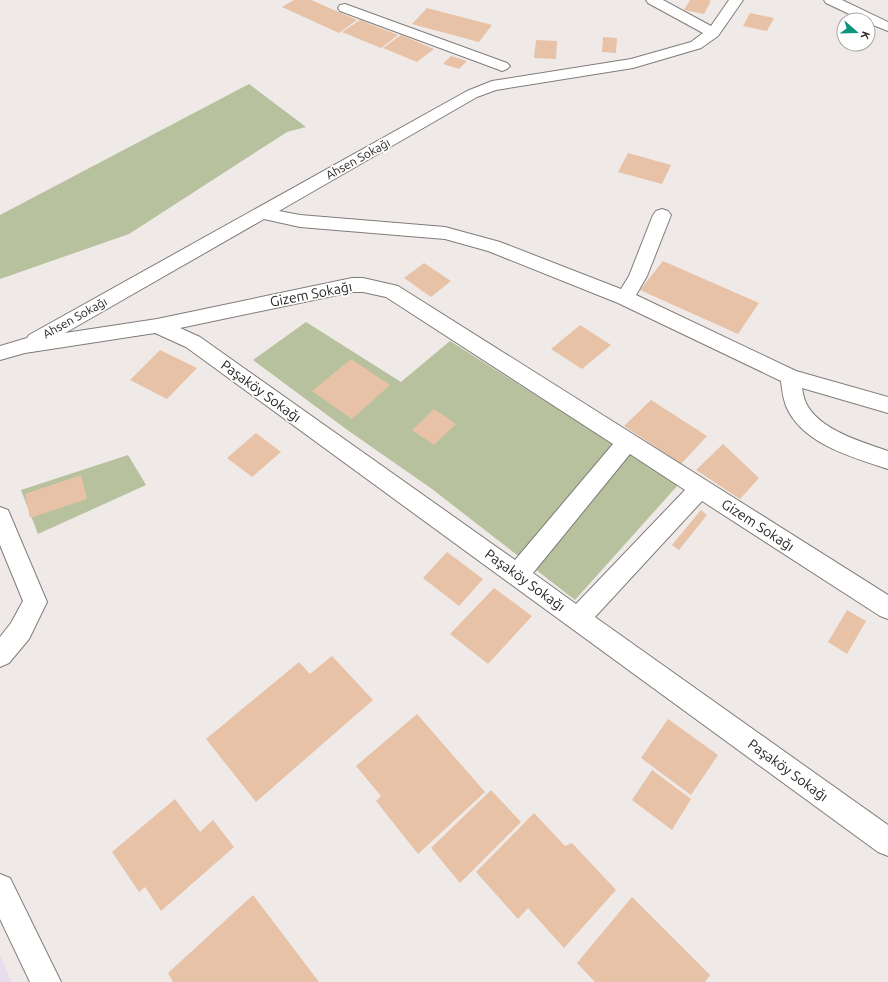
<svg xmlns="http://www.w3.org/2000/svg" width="888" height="982" font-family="Ubuntu,sans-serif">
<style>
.education{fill:#eadcef}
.green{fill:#b7c19e}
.building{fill:#e7c2a6}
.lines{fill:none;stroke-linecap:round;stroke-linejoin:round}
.minor-casing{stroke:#807c79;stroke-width:2}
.minor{fill:#fff;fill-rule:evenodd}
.labels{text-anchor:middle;stroke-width:3.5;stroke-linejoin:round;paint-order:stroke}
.far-street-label{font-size:12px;fill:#272624;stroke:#fff}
.street-label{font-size:14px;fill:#272624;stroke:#fff}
</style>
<rect width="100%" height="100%" fill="#efeae7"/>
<path class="education" d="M0,955L11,982H0Z"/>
<g class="green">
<path d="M249,84L306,127L287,132L129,234L0,279V215Z"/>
<path d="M306,322L401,382L450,341L678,485L575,600L432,489L346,429L253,360Z"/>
<path d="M128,455L146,485L38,534L21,490Z"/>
</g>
<g class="building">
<path d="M294,0H311L357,20L339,33L282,7Z"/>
<path d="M690,0H708L711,1L704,14L684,10Z"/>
<path d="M427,8L492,25L479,42L412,24Z"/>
<path d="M750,13L774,18L767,31L743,26Z"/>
<path d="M360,20L398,35L381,48L342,32Z"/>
<path d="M401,35L434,49L417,62L383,48Z"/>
<path d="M603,37L617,38L616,53L602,52Z"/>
<path d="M536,40L557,41L556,59L534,58Z"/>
<path d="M451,56L467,61L459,69L443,64Z"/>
<path d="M628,153L671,165L662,184L618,172Z"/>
<path d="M663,261L759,303L738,334L640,290Z"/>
<path d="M424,263L451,281L431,297L404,278Z"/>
<path d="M580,325L611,345L582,369L551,349Z"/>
<path d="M160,350L197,368L167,399L130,380Z"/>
<path d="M351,359L390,385L352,419L312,391Z"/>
<path d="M651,400L707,436L681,464L624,426Z"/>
<path d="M434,409L456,424L434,445L412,430Z"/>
<path d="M256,433L281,452L252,477L227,458Z"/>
<path d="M723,444L759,478L740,499L696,470Z"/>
<path d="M81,475L87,499L30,518L25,494Z"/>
<path d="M701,510L707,515L679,550L672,545Z"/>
<path d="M447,552L483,579L459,606L423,578Z"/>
<path d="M494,588L532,616L488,664L450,634Z"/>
<path d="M847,610L866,621L847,654L828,642Z"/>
<path d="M332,656L373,700L256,802L206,739L299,662L310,674Z"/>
<path d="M417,714L485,792L418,854L376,801L381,796L356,766Z"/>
<path d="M668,719L718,755L691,795L641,758Z"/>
<path d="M652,770L691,799L672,830L632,800Z"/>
<path d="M491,790L521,822L460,883L431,848Z"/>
<path d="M175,799L200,832L213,820L234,847L161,911L145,887L139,892L112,852Z"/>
<path d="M534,813L565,846L572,843L616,890L564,948L528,908L518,919L476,872Z"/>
<path d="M253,895L319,982H173L168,973Z"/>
<path d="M632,897L710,975L705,982H595L577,963Z"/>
</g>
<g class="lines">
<g class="minor-casing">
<g id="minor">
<path d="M646,0H663L711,26L729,0H743L718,36L701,48L633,68L496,90L477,97L279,211L300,215L445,227L500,242L621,289L629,276L653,215L656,211L662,209L668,211L671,215L647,276L636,295L796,371L888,397V413L802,388C803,393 804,399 806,403C819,430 862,442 888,451V469C852,457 802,444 786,406C783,398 782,390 781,381L618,303L488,251L445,239L300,227L264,219L65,333L157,319L352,278H363L398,286L888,595V619L880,616L702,501L595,617L888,825V856L878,852L186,347L155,333L25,353L0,360V346L27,338L29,335L467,91L492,81L631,59L691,42L703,33L648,3ZM352,292H363L386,297L613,444L515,560L200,337L180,328ZM630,454L685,490L576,604L533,573Z"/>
<path d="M824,0H842L888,22V31L868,23V20H862L826,3Z"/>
<path d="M345,4L507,63L510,66L507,69L502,71L497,69L340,11L338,8L340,5Z"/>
<path d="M0,507L8,510L47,602L29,639L9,663L0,667V637L11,623L23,601L0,545Z"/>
<path d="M0,874L10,878L61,982H30L0,919Z"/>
</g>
</g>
<use href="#minor" class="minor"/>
</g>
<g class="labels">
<g class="far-street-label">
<text transform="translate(358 159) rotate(-29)" y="4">Ahsen Sokağı</text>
<text transform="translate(75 318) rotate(-29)" y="4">Ahsen Sokağı</text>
</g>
<g class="street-label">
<text transform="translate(311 294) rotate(-11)" y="5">Gizem Sokağı</text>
<text transform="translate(261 391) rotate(36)" y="5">Paşaköy Sokağı</text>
<text transform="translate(758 525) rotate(33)" y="5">Gizem Sokağı</text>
<text transform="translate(525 580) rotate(36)" y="5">Paşaköy Sokağı</text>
<text transform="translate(788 770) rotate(36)" y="5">Paşaköy Sokağı</text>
</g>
</g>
<g transform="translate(856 32) rotate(110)"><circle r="19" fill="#ffffff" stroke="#a9a8a7"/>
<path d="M0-3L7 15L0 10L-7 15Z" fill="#0e937d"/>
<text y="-6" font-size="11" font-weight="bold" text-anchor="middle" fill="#272624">K</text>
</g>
</svg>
